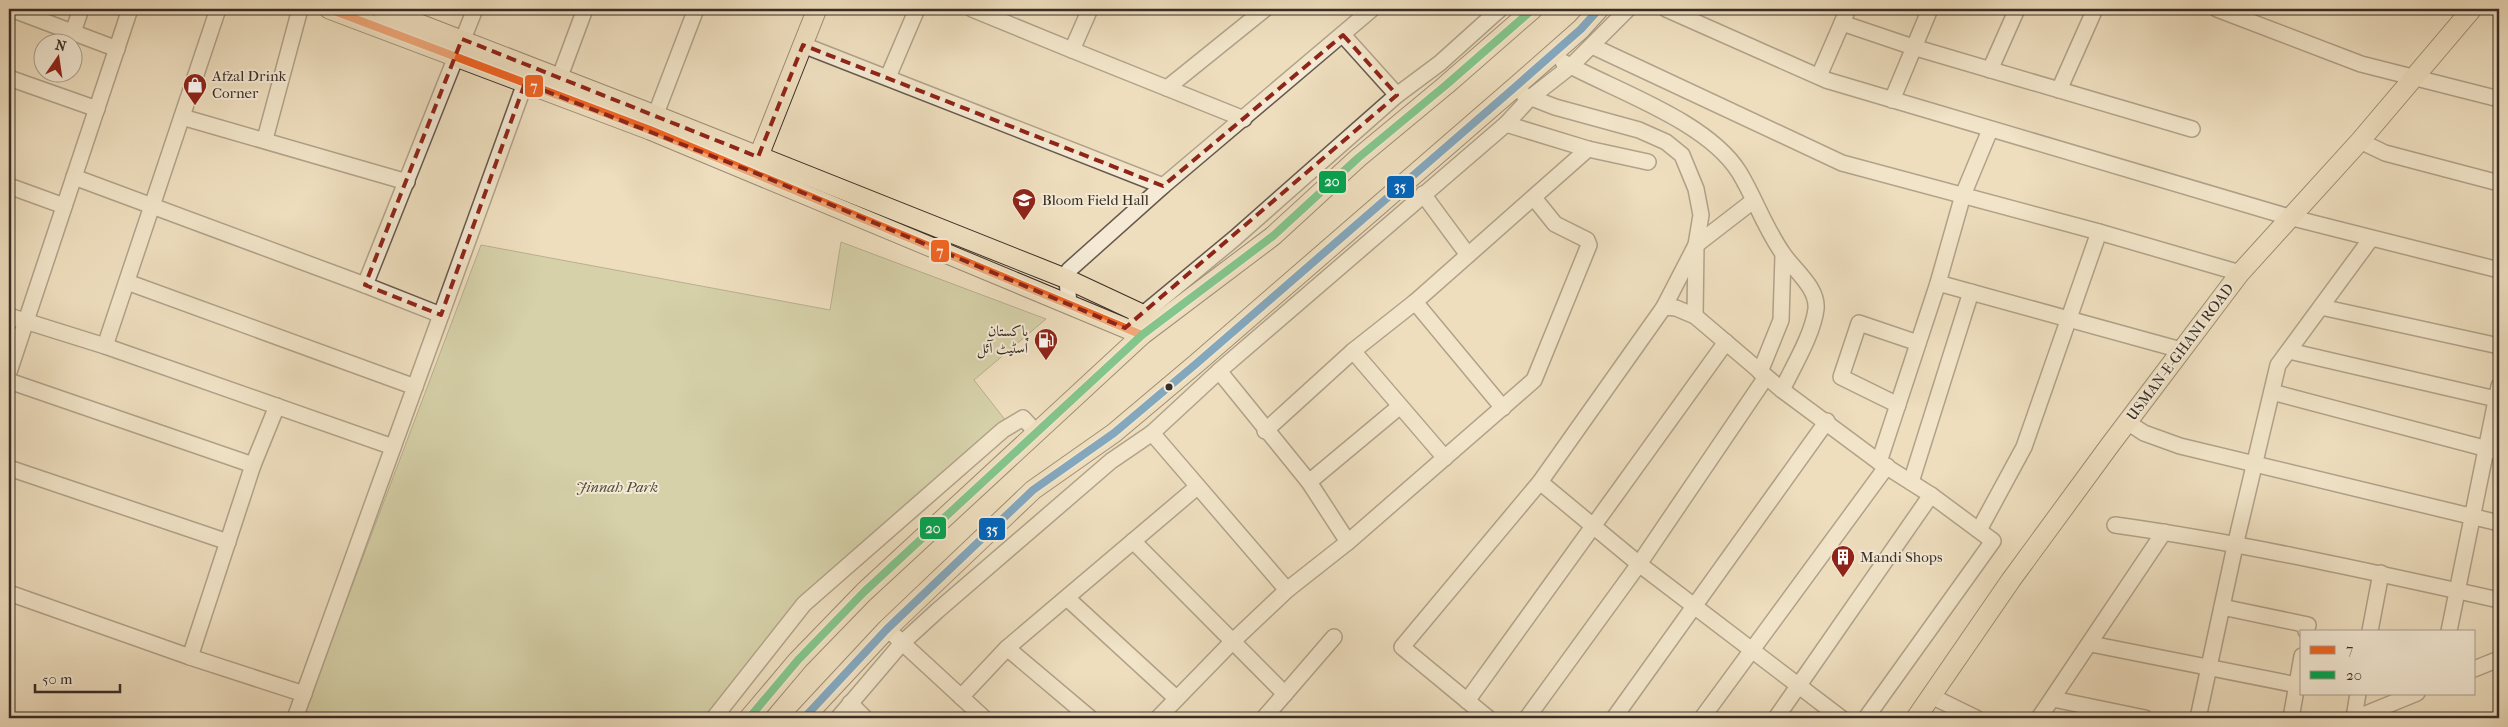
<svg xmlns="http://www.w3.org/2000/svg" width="2508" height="727" font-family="'IM FELL French Canon',Amiri,serif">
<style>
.green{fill:#b8c191;stroke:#78775c}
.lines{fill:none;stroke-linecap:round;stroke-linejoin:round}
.minor-casing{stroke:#66594c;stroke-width:18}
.major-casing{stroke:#392d26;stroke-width:21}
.minor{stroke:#f4ead5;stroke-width:15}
.major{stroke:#eedebe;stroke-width:19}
.bus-1-casing{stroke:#f4ead5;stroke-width:11}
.bus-2-casing{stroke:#f4ead5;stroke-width:11}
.bus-3-casing{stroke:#f4ead5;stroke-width:11}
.bus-1{stroke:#f26522;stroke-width:8}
.bus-2{stroke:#00a651;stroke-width:8}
.bus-3{stroke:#0065bd;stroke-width:8}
.marked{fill:none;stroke:#8f2418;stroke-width:4;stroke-dasharray:10 6;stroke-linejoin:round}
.bus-dot{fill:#392d26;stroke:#f4ead5;stroke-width:2}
.labels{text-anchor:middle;stroke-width:4;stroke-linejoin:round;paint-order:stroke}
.poi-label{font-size:15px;fill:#392d26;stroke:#f4ead5;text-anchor:start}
.street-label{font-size:15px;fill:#392d26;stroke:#f4ead5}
.park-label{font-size:15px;font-style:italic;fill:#524b3b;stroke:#f4ead5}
.line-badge{stroke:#f4ead5;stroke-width:2}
.badge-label{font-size:14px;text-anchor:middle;font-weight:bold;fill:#fff}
</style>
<rect width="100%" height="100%" fill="#eedebe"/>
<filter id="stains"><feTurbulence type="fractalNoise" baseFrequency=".004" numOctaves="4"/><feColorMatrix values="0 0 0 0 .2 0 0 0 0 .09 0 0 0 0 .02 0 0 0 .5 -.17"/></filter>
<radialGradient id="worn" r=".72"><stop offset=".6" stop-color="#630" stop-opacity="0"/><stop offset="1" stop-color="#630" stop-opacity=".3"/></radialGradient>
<path class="green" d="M841,242L1046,319L974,380L1006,421L808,590L712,718H302L481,245L830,310Z"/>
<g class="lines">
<g class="minor-casing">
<g id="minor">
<path d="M11,9L117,49"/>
<path d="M972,9L1072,50L1090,9"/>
<path d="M1666,9L1826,80L2289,217L2499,270"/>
<path d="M2217,9L2361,64L2499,99"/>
<path d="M1842,23L1913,47L2192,129"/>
<path d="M73,32L81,9"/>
<path d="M1343,35L1397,95"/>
<path d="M803,45L1163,186L1372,9"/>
<path d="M1592,46L1842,163L2099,232L2240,273"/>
<path d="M1072,50L1244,119"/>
<path d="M1563,62C1616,91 1707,121 1739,172C1755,198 1765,229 1784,255C1795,271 1818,288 1816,309C1813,334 1793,367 1782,390"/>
<path d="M1990,70L2017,9"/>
<path d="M1819,76L1848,9"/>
<path d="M888,77L917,9"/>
<path d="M9,78L97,109"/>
<path d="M556,87L585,9"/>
<path d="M1167,88L1265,9"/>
<path d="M2059,90L2095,9"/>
<path d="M1524,95L1555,107L1639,130L1666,142L1682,155L1696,189L1701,215L1696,245L1695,316"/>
<path d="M1892,100L1930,9"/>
<path d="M182,117L407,182"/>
<path d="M652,124L696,9"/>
<path d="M1506,124L1588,149L1648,162"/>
<path d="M265,139L300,9"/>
<path d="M2360,141L2385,153L2499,183"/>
<path d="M74,177L365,285L441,315"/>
<path d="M9,186L64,206"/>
<path d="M1423,194L1468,255"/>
<path d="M127,282L415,387"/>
<path d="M1938,283L2181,350"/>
<path d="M365,285L475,9"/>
<path d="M1415,302L1503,408"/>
<path d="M1069,305L1067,279L1069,270L1163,186"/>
<path d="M1664,307L1696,245L1753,201"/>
<path d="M2321,307L2499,346"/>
<path d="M9,316L105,346L393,447"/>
<path d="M1136,320L1235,238L1397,95L1440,63L1500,9"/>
<path d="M105,346L218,9"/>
<path d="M1353,351L1445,458"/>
<path d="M2289,351L2496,399"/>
<path d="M1219,371L1309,482L1348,542"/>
<path d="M9,372L130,9"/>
<path d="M1760,372L1781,320L1783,255"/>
<path d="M9,381L253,465"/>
<path d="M2272,392L2499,452"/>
<path d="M1898,405L1841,377L1859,323L1918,343"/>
<path d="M2127,422L2144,433L2180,446L2499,523"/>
<path d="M1265,431L1353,351L1415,302L1588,149"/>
<path d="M1152,433L1287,590"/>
<path d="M1879,462L1938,283L1963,195L1990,130"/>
<path d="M9,468L228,542"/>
<path d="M1309,482L1399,407"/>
<path d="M1540,482L1639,564L1841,718"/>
<path d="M1911,482L1971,292"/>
<path d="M2115,525C2244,543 2372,572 2499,600"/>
<path d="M1979,530L2024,447L2099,232"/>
<path d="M1133,541L1285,694"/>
<path d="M9,593L190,657L304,694"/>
<path d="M1067,598L1176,698"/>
<path d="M2222,607L2308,625L2306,631"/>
<path d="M2370,631L2381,573"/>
<path d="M2449,631L2499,386"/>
<path d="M895,636L984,718"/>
<path d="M2091,644L2302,686"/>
<path d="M1007,648L1090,718"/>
<path d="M190,657L253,465L277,406"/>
<path d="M2474,669L2499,659"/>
<path d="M1931,696L1976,718"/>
<path d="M961,697L1007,648L1197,487"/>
<path d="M2053,699L2145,718"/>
<path d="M1467,701L1726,342"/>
<path d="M850,703L865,718"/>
<path d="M295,718L525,83"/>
<path d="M714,718L804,604L1003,430L1023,418L1036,432"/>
<path d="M838,718L902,643L937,611L1111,461L1152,433L1219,371L1506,124L1530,98L1571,66L1628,9"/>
<path d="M1158,718L1232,642L1287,590L1348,542L1534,380L1589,245L1587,240L1555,224L1534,198"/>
<path d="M1264,718L1334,637"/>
<path d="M1488,718L1402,647L1540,482L1664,307L1676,308L1695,316L1782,390L1879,462L1931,495L1993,541L1866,718"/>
<path d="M1527,718L1639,564L1766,377"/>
<path d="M1614,718L1827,421"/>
<path d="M1702,718L1887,466"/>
<path d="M1776,718L1931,495"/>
<path d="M2039,718L2164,532"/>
<path d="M2198,718L2235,546L2278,365L2370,240"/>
<path d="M2291,718L2302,656"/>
<path d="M2354,718L2358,693"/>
<path d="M2356,718L2417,693"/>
</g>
</g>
<g class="major-casing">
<g id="major">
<path d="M329,9L650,130L1142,335"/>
<path d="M381,9L655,115L1067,279L1157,321"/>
<path d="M754,168L817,9"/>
<path d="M749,718L798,660L864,592L1142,335L1273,236L1358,158L1446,85L1533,9"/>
<path d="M804,718L887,629L1033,490L1114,433L1197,363L1514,88L1581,29L1599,9"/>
<path d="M1916,718L2011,580L2110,445L2240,273L2360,141L2472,9"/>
</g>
</g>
<use href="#minor" class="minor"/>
<use href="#major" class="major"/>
<g class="bus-1-casing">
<path id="bus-1" d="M329,9L650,130L1142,335"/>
</g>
<g class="bus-2-casing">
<path id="bus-2" d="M749,718L798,660L864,592L1142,335L1273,236L1358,158L1446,85L1533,9"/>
</g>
<g class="bus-3-casing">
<path id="bus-3" d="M804,718L887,629L1033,490L1114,433L1197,363L1514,88L1581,29L1599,9"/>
</g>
<use href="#bus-1" class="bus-1"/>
<use href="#bus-2" class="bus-2"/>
<use href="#bus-3" class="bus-3"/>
</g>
<path d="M0 0H2508V727H0ZM1343,35L1397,95L1125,328L753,172L525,83L441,315L365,285L462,39L758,157L803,45L1163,186Z" fill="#eedebe" fill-opacity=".55" fill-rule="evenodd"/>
<path class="marked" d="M1343,35L1397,95L1125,328L753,172L525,83L441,315L365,285L462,39L758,157L803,45L1163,186Z"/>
<defs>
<g id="shop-pin" transform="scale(1.25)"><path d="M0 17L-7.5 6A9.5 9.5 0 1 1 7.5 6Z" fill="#8f2418" stroke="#f4ead5"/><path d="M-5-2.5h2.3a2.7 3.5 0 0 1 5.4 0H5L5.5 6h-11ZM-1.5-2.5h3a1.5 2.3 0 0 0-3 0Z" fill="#fff"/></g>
<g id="school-pin" transform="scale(1.25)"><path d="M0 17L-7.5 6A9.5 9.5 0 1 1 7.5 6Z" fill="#8f2418" stroke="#f4ead5"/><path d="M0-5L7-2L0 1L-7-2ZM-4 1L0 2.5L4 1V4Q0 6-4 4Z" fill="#fff"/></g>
<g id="fuel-pin" transform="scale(1.25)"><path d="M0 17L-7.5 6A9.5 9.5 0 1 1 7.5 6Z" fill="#8f2418" stroke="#f4ead5"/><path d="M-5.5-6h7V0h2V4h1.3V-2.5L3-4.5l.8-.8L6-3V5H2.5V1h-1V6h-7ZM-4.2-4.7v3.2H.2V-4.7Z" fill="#fff"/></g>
<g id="building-pin" transform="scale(1.25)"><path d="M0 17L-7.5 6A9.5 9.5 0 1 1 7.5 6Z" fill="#8f2418" stroke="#f4ead5"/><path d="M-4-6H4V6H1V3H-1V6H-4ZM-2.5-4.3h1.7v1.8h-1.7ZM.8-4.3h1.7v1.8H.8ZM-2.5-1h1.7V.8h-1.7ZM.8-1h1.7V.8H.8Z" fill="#fff"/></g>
</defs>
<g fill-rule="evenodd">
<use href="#shop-pin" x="195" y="85"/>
<use href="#school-pin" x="1024" y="200"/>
<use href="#fuel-pin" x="1046" y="340"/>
<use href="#building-pin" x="1843" y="557"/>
</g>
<circle class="bus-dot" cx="1169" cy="387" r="4.5"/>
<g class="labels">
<g class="poi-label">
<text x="212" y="81">Afzal Drink<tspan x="212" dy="17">Corner</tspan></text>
<text x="1042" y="205">Bloom Field Hall</text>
<text x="1028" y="336" text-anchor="end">پاکستان<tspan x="1028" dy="17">اسٹیٹ آئل</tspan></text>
<text x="1860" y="562">Mandi Shops</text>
</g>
<g class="street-label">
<text transform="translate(2180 352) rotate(-53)" y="5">USMAN-E-GHANI ROAD</text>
</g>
<g class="park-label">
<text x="617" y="492">Jinnah Park</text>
</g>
</g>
<g class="line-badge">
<rect x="524" y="74" width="20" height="24" rx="5" fill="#f26522"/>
<rect x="1318" y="170" width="29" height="24" rx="5" fill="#00a651"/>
<rect x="1386" y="175" width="29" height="24" rx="5" fill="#0065bd"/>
<rect x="930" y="239" width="20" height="24" rx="5" fill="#f26522"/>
<rect x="919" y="516" width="28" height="24" rx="5" fill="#00a651"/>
<rect x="978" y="517" width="28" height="24" rx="5" fill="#0065bd"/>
</g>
<g class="badge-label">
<text x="534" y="91">7</text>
<text x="1332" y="186">20</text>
<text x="1400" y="191">35</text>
<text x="940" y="256">7</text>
<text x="933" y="533">20</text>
<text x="992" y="534">35</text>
</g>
<rect width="2508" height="727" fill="none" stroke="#eedebe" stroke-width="30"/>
<rect x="10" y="10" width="2488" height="707" fill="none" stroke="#392d26" stroke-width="2.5"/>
<rect x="15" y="15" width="2478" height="697" fill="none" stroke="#392d26"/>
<rect x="2300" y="630" width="175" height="65" fill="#f4ead5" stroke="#a99e8f"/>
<rect x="2310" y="646" width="25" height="8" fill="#f26522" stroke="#a99e8f"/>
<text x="2346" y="654" font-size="15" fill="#392d26">7</text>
<rect x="2310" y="671" width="25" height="8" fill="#00a651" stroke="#a99e8f"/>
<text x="2346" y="680" font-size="15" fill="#392d26">20</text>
<g transform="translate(58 58) rotate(13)"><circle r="24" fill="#f4ead5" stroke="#a99e8f"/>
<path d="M0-4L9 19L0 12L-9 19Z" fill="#8f2418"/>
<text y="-8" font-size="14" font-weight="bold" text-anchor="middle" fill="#392d26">N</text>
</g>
<path d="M35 684v8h85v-8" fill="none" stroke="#392d26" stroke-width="2.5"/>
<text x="42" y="684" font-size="15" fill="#392d26" stroke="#f4ead5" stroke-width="4" paint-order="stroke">50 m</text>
<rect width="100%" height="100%" filter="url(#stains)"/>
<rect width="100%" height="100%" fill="url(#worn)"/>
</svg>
